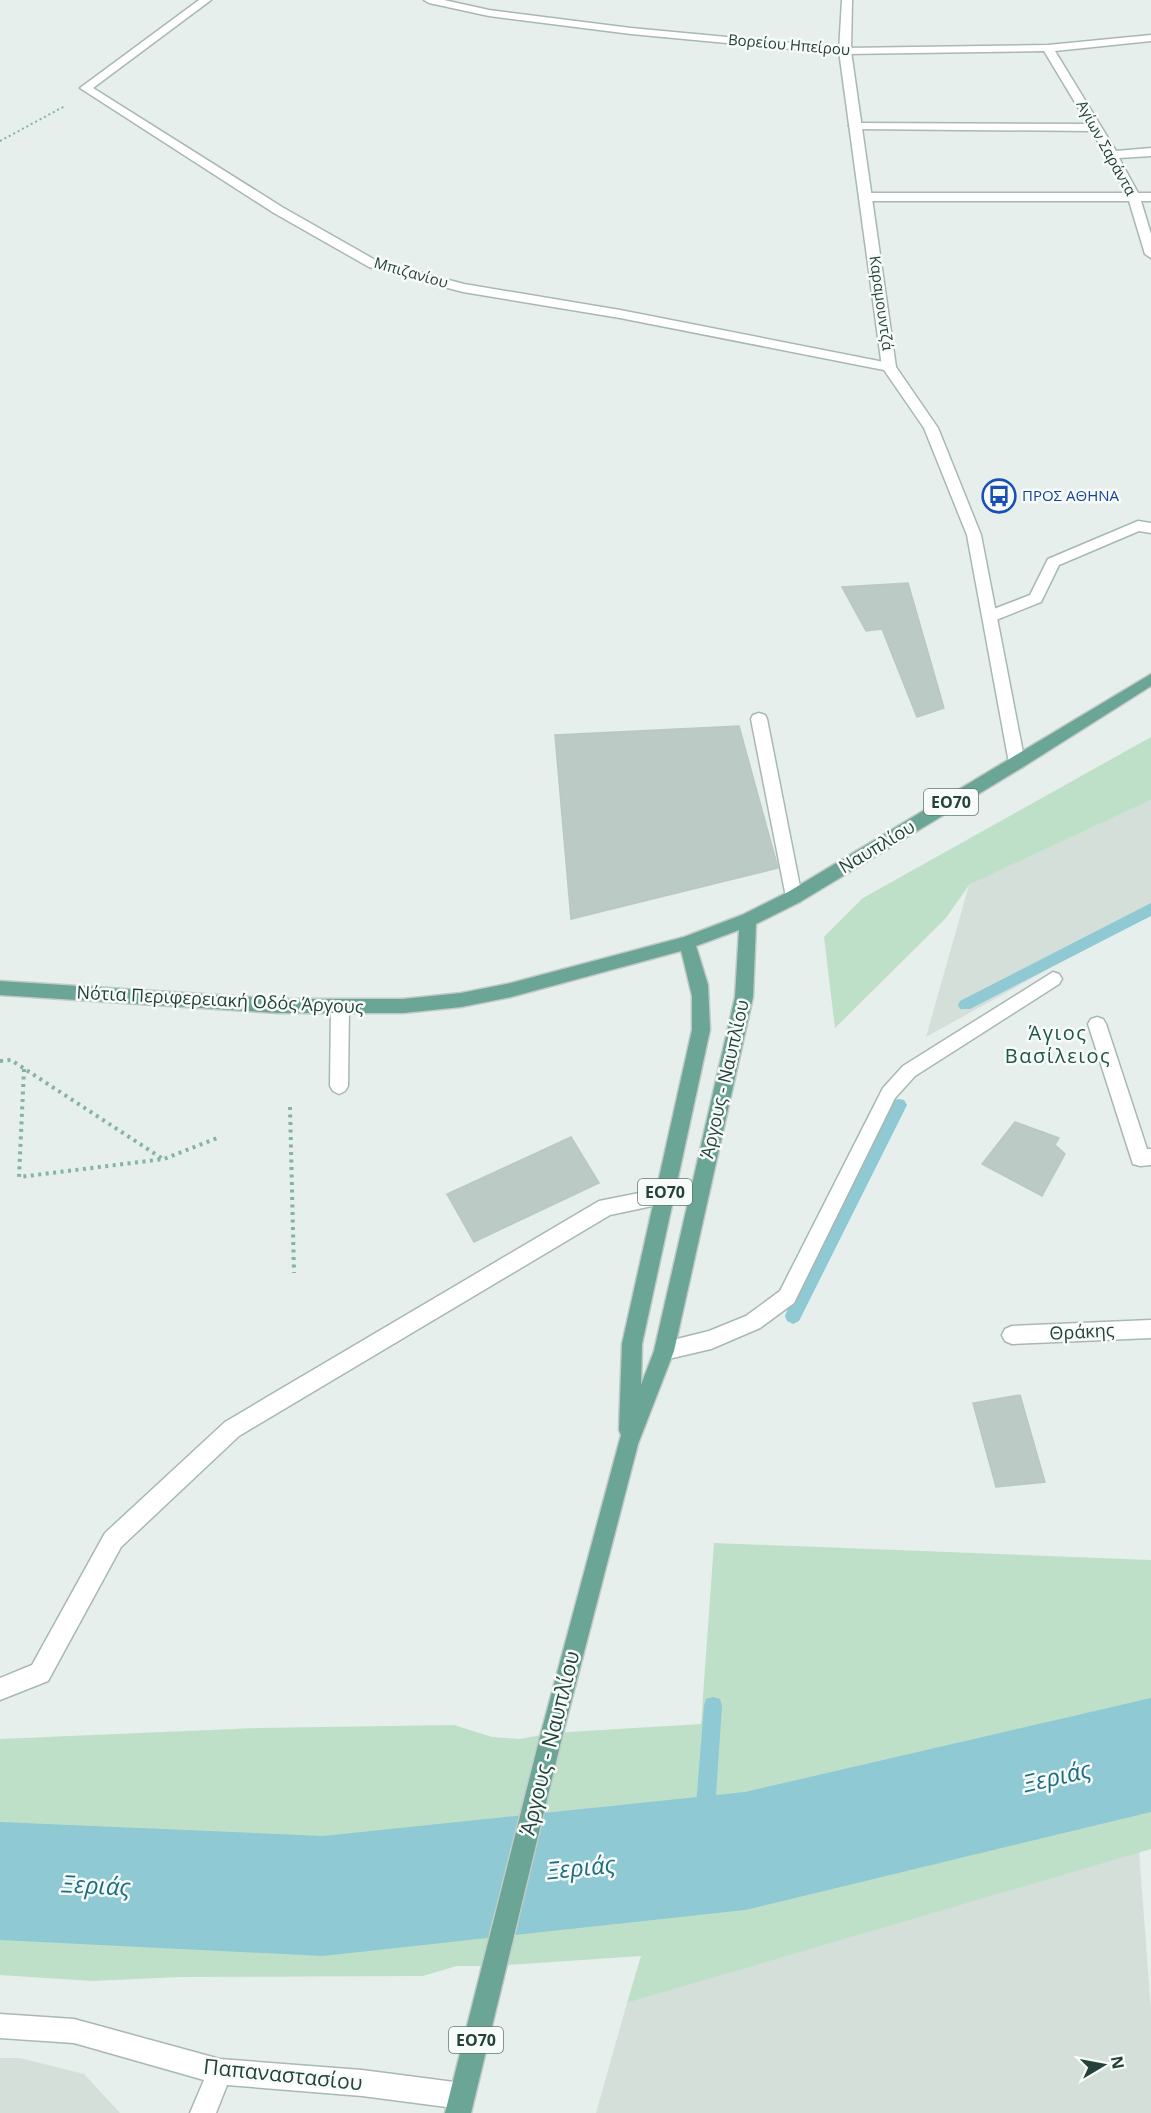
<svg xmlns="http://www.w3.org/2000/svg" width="1151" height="2113" font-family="'Open Sans',sans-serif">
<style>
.built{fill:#d4dfda}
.green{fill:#bfe0c8}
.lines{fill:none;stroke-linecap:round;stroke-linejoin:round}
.stream{fill:#8ec9d4;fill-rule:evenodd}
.river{fill:#8ec9d4;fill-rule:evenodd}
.building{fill:#bbcac4;stroke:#b8c9c2;stroke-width:1.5}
.service-casing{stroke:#a8b8b2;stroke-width:3}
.minor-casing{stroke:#a8b8b2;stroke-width:3}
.tertiary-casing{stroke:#a8b8b2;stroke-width:3}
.primary-casing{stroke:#c2cac8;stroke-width:3}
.path-far1{stroke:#86b3a5;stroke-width:2;stroke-dasharray:2 3;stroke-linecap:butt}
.path{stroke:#86b3a5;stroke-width:4;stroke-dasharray:3 4.5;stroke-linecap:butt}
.service{fill:#fff;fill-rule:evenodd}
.minor{fill:#fff;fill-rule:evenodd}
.tertiary{fill:#fff;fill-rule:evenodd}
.primary{fill:#6aa596;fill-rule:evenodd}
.labels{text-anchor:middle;stroke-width:5;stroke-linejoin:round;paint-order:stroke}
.far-street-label{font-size:15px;fill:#24423a;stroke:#f7fbf9}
.far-transit-label{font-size:15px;fill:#164399;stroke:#f7fbf9;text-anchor:start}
.shield{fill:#f7fbf9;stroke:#637a73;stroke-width:1.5}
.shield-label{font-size:16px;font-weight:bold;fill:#24423a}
.street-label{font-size:18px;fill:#24423a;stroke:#f7fbf9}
.neighbourhood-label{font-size:20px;letter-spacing:1.5px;fill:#1f5548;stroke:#f7fbf9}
.near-street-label{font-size:21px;fill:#24423a;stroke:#f7fbf9}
.near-water-label{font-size:24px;font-style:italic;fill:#1c6f80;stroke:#f7fbf9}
</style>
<rect width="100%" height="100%" fill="#e6efeb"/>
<g class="built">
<path d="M1151,800V912L926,1037L969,885Z"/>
<path d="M1139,1851L1151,2010V2113H596L627,2003Z"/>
<path d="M0,2058H20L84,2074L120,2113H0Z"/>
</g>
<g class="green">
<path d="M1151,737V800L969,885L946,918L835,1028L824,937L863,898Z"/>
<path d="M714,1543L1151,1560V1849L627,2003L641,1956L494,1966H457L423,1976L181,1977L92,1981L0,1975V1739L257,1728L454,1725L492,1737L520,1739L552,1733L701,1724Z"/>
</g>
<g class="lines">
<g class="stream">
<path d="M1151,903V916L970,1009H960L958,1005L960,1001Z"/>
<path d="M899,1099L904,1100L907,1105L799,1321L793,1324L787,1321L785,1316L787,1311L894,1100Z"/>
<path d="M713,1697L720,1699L722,1706L712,1855L709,1862L702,1865L695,1862L692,1855L704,1706L706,1699Z"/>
</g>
<path class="river" d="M1151,1698V1812L745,1910L323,1956L0,1940V1822L323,1836L745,1792Z"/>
</g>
<g class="building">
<path d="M908,583L944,708L917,717L882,629L866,631L842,587Z"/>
<path d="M739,726L778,868L571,919L555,735Z"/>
<path d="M1015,1122L1059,1138L1055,1145L1065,1154L1042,1196L982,1164Z"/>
<path d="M571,1137L599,1183L474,1242L447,1194Z"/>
<path d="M1020,1395L1045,1482L996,1487L973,1403Z"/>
</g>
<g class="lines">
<g class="service-casing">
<g id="service">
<path d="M1138,521L1151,523V533L1139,531L1059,565L1041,602L996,620H986L984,616L986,612L1030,595L1048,559Z"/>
<path d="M759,713L765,715L767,719L802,897L800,902L794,904L788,902L786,897L751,719L753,715Z"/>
<path d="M340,1000L346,1002L349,1007L348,1086L345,1091L339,1094L333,1091L330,1086L331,1007L334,1002Z"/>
</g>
</g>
<g class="minor-casing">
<g id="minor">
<path d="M199,0H211L93,88L282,207L377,261L464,284L620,310L889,363L896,367L889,371L620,318L463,292L369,267L274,213L80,88Z"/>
<path d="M424,0H444L489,10L631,28L845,48L1048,45L1151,35V41L1055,51L1116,151L1151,148V156L1119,158L1138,193H1151V201H1141L1151,234V258L1145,254L1129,201H866L860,197L866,193H1126L1092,131L855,129L849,126L855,123L1088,124L1044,51L845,54L631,34L489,16L429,3Z"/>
<path d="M1053,972L1059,974L1062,979L1059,984L915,1076L895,1098L794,1303L760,1328L711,1349L664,1360L657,1358L654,1351L657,1344L709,1331L746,1316L780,1291L883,1088L903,1066Z"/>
<path d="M1097,1017L1103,1019L1106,1024L1147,1149H1151V1165L1140,1166L1133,1164L1131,1158L1088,1024L1091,1019Z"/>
<path d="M664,1188L671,1190L673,1196L671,1202L610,1215L239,1436L121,1547L48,1681L0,1700V1678L32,1665L105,1533L225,1422L599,1201Z"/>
<path d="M1151,1320V1338L1012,1344L1005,1341L1002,1335L1005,1329L1012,1326Z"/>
<path d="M0,2014L74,2019L220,2059L362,2070L462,2083L471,2087L475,2096L471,2105L462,2109L362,2096L227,2085L216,2113H190L204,2080L74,2043L0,2038Z"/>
</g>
</g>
<g class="tertiary-casing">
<path id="tertiary" d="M842,0H852L851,51L896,367L938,428L981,535L1025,763L1023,767H1011L1009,763L967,535L924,428L882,367L839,51Z"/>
</g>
<g class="primary-casing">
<path id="primary" d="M1151,674V686L1023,767L800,902L756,924L753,997L674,1351L638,1444L563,1733L471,2113H445L541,1733L621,1435L619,1430L622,1344L692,1030V996L682,954L681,951L511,997L461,1007L403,1013H279L0,995V981L279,999H403L461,993L511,983L684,937L742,915L788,892ZM739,930L735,997L654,1351L641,1385L642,1344L710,1030L708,985L696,946Z"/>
</g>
<path class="path-far1" d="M0,141L65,106"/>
<g class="path">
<path d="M0,1061L11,1060L163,1159"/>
<path d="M24,1069L19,1177L164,1159L217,1138"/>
<path d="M290,1107L294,1273"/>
</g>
<use href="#service" class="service"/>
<use href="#minor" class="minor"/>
<use href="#tertiary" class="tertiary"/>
<use href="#primary" class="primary"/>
</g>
<defs>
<g id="bus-ring" transform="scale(1.725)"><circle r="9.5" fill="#f7fbf9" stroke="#1a4fb4" stroke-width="1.5"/><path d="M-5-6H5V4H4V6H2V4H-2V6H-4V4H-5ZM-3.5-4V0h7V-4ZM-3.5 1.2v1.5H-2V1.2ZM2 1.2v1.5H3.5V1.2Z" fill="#1a4fb4"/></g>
</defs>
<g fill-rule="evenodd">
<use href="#bus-ring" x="999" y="496"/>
</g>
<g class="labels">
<g class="far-street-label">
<text transform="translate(789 45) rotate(5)" y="5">Βορείου Ηπείρου</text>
<text transform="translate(1106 148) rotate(61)" y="5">Αγίων Σαράντα</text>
<text transform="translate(411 273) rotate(16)" y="5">Μπιζανίου</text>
<text transform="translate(881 303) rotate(82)" y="5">Καραμουντζά</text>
</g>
<g class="far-transit-label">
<text x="1022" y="501">ΠΡΟΣ ΑΘΗΝΑ</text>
</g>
<g class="shield">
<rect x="924" y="789" width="54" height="26" rx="4.5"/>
<rect x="638" y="1179" width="54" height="26" rx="4.5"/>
<rect x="449" y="2027" width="54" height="26" rx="4.5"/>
</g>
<g class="shield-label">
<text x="951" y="808">ΕΟ70</text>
<text x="665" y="1198">ΕΟ70</text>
<text x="476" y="2046">ΕΟ70</text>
</g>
<g class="street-label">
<text transform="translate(877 847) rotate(-31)" y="6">Ναυπλίου</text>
<text transform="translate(220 1000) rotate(3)" y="6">Νότια Περιφερειακή Οδός Άργους</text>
<text transform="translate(725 1079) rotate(-77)" y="6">Άργους - Ναυπλίου</text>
<text transform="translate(1082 1332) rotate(-3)" y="6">Θράκης</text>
</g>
<g class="neighbourhood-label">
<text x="1058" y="1040">Άγιος<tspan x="1058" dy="23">Βασίλειος</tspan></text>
</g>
<g class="near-street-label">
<text transform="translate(550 1743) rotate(-76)" y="7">Άργους - Ναυπλίου</text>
<text transform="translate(283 2075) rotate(6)" y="7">Παπαναστασίου</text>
</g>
<g class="near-water-label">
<text transform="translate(1057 1777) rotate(-13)" y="8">Ξεριάς</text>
<text transform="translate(581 1868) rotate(-6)" y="8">Ξεριάς</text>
<text transform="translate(96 1886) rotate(3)" y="8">Ξεριάς</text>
</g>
</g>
<g transform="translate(1103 2065) rotate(80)" stroke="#f7fbf9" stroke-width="4.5" paint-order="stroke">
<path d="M0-4.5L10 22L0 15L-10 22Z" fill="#24423a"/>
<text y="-9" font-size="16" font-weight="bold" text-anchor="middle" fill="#24423a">N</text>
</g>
</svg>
